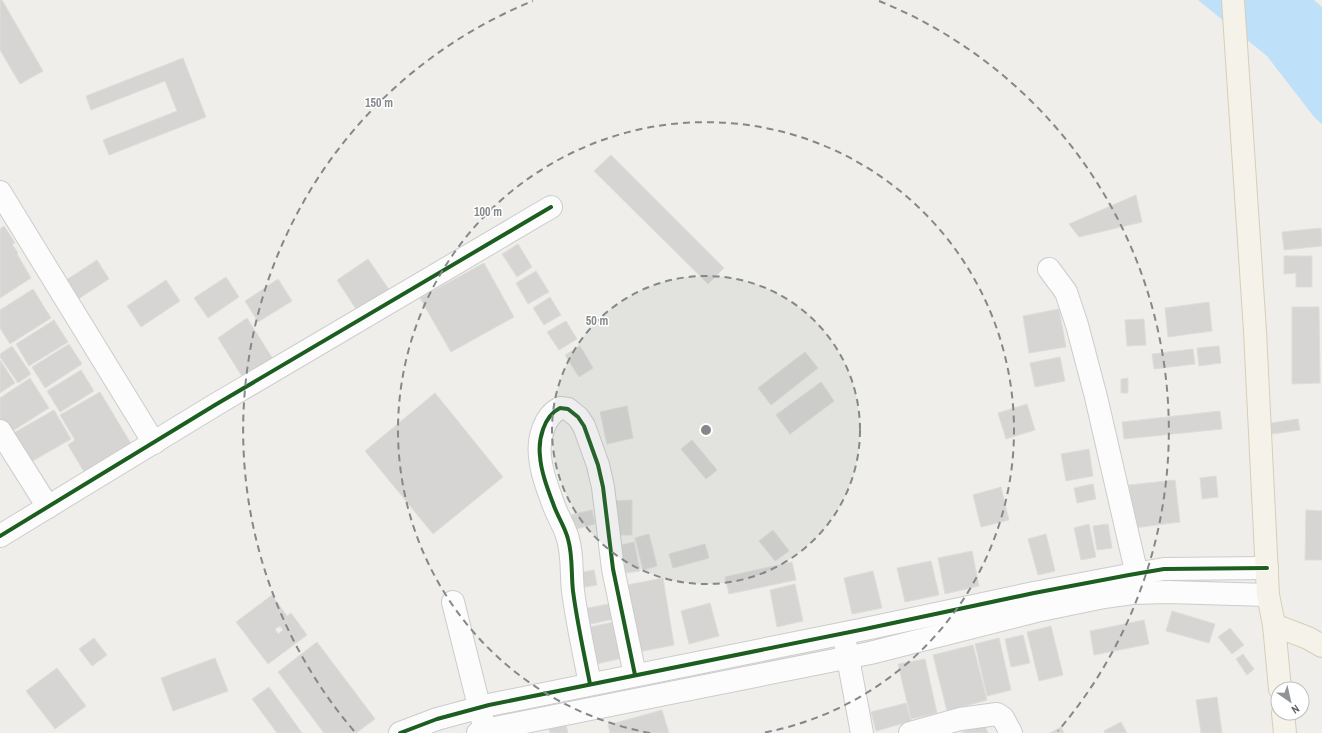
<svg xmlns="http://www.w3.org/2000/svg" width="1322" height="733" font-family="'Archivo Narrow',sans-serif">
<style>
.water{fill:#bfe0f9}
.building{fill:#d6d5d3;stroke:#deddd9;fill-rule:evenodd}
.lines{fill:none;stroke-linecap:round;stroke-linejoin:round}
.minor-casing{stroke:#cbcccc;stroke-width:24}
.major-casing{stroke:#d7ceb8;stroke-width:24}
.minor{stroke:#fdfcfc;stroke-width:22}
.major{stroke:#f4f2e9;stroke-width:22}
.cycleway-casing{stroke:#fff;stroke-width:6}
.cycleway{stroke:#1b5e20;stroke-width:4}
.ring{fill:none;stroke:#84888a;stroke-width:2;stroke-dasharray:7 5}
.centre{fill:#84888a;stroke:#fff;stroke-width:2}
.ring-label{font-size:12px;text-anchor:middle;font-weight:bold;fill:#84888a;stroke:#fff;stroke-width:3;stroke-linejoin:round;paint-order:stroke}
</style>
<rect width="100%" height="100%" fill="#efeeea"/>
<path class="water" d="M1198,0H1314L1322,7V124L1315,118L1267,56Z"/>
<g class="building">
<path d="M0,0H2L43,71L20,84L0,50Z"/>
<path d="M183,58L206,117L109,155L103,140L177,111L165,81L91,110L86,96Z"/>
<path d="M611,155L724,268L708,284L594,171Z"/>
<path d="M1136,195L1142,222L1079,237L1069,224Z"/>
<path d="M4,226L15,243L12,244L18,253L17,254L31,278L0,298V229Z"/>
<path d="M1321,228L1322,246L1284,250L1282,232Z"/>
<path d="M518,244L532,267L517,277L502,254Z"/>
<path d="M1284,256H1312V287H1296V273L1284,274Z"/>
<path d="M368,259L390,291L358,312L337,280Z"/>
<path d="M97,260L109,279L72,303L60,284Z"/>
<path d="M484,263L514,317L451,352L420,298Z"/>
<path d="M536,271L549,292L528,304L516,283Z"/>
<path d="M226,277L239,297L208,318L194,298Z"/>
<path d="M278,279L292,301L258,322L245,301Z"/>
<path d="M166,280L180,301L141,327L127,306Z"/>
<path d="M33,289L51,318L10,344L0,328V310Z"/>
<path d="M550,297L561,315L544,325L533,308Z"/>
<path d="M1209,302L1212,331L1168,337L1165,308Z"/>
<path d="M1292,307H1319L1320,383L1292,384Z"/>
<path d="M1059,309L1066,347L1029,353L1023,316Z"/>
<path d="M247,318L273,359L243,378L218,338Z"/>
<path d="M1144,319L1146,345L1127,346L1125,320Z"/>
<path d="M54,320L68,342L29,366L16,344Z"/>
<path d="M566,321L577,339L559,350L547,332Z"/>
<path d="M69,344L82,364L45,388L32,367Z"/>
<path d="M12,346L31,374L18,383L0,357V354Z"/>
<path d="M580,346L593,368L579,377L565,355Z"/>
<path d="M1219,346L1221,363L1199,366L1197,348Z"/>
<path d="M1193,349L1195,364L1154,369L1152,354Z"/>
<path d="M805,352L818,368L771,405L758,388Z"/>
<path d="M1060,357L1065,381L1035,387L1030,363Z"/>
<path d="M0,360L15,383L0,393Z"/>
<path d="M81,370L94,391L60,412L47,391Z"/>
<path d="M30,378L49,408L6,435L0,426V398Z"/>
<path d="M1128,378V393H1121V379Z"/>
<path d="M821,382L834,401L790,434L776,415Z"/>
<path d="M100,392L133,447L86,475L68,445L75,440L60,415Z"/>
<path d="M435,393L503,477L433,534L365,451Z"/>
<path d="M1027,404L1035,430L1006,439L998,413Z"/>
<path d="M627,406L633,438L607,444L600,412Z"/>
<path d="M54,410L71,439L29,463L12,434Z"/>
<path d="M1220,411L1222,429L1124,439L1122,422Z"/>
<path d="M1298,419L1300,430L1272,434L1271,423Z"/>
<path d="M692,440L717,470L706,479L681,449Z"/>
<path d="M1089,449L1093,476L1066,481L1061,454Z"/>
<path d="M1216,476L1218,497L1202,499L1200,478Z"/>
<path d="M1175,480L1180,522L1134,528L1129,485Z"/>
<path d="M1093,484L1096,499L1077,503L1074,488Z"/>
<path d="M1001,487L1009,520L981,527L973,495Z"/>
<path d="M632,500V535H612V501Z"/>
<path d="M592,510L595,524L569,531L566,516Z"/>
<path d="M1306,510L1322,511V560H1305Z"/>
<path d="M1089,524L1096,557L1081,560L1074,528Z"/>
<path d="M1108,524L1112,548L1097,550L1093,526Z"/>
<path d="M773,530L789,551L775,561L759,541Z"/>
<path d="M649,534L657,566L643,570L635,538Z"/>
<path d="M1046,534L1055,571L1038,575L1028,539Z"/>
<path d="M634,542L640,571L626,573L621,545Z"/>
<path d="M705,544L709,558L673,568L669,554Z"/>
<path d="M972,551L979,586L945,594L938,558Z"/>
<path d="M931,561L939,595L905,602L897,568Z"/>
<path d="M792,562L796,580L729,594L725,577Z"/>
<path d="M594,570L597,585L579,588L577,573Z"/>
<path d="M873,571L882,608L852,614L844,578Z"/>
<path d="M663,578L674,645L638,652L627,585Z"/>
<path d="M795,584L803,621L777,627L770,590Z"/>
<path d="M272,595L287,616L291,613L307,635L268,664L236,622ZM280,626L283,630L278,634L275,629Z"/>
<path d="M614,603L618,618L586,625L583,609Z"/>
<path d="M710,603L719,636L689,644L681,611Z"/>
<path d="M1172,611L1215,624L1209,643L1166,631Z"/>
<path d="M1144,620L1149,644L1094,655L1090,631Z"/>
<path d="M619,621L627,657L592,665L585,628Z"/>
<path d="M1051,626L1063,675L1039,681L1027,632Z"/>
<path d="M1230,628L1244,645L1232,654L1218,637Z"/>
<path d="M1023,635L1030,663L1011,667L1005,639Z"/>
<path d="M94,638L107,655L92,666L79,649Z"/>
<path d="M999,638L1011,690L987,696L975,644Z"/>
<path d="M317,642L375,719L356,733H324L278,672Z"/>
<path d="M973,645L987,700L947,711L933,655Z"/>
<path d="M1243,654L1254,669L1247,675L1236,659Z"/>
<path d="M215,658L228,691L173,711L161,678Z"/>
<path d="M925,659L937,713L911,719L898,664Z"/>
<path d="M57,668L86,706L55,729L26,691Z"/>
<path d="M269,687L302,733H277L252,699Z"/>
<path d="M1217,697L1222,733H1201L1196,700Z"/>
<path d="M906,703L911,721L876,731L871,712Z"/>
<path d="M662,710L669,733H610L608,725Z"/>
<path d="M565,721L568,733H550L548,725Z"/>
<path d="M983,722L988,733H961Z"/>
<path d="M1121,722L1127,733H1105L1104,731Z"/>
<path d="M1061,727L1064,733H1050Z"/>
</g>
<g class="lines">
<g class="minor-casing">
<g id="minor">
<path d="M0,192L154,443"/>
<path d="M1049,269L1066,292L1077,325L1096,397L1140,588"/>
<path d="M0,431L48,507"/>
<path d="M0,536L215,405L551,207"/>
<path d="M453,602L483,722"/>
<path d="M845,642L862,733"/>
<path d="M590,684C584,653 577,622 573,591C571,574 573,556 568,539C565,527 558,517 554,506C548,490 541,472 540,456C538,439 544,416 560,408L568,409L578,417L584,426L598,465L603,487L613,569L635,675"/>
<path d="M400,733L437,719L489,705L865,629L1034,593L1129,575L1164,569L1267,568"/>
<path d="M478,733L495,728L870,653L1036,611L1104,597L1132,593L1168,592L1268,595"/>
<path d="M910,733L960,719L997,714L1003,718L1011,733"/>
</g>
</g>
<g class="major-casing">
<g id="major">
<path d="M1233,0L1255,331L1268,595L1274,625L1280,689"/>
<path d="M1274,625L1308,638L1322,646"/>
<path d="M1283,713L1285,733"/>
</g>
</g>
<use href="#minor" class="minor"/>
<use href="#major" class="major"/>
<g class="cycleway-casing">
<g id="cycleway">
<path d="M0,536L215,405L551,207"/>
<path d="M590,684C584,653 577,622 573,591C571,574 573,556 568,539C565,527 558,517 554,506C548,490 541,472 540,456C538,439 544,416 560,408L568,409L578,417L584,426L598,465L603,487L613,569L635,675"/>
<path d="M400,733L437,719L489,705L865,629L1034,593L1129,575L1164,569L1267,568"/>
</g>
</g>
<use href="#cycleway" class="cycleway"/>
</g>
<circle cx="706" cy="430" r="154" fill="#84888a" fill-opacity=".12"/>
<g class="ring">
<circle cx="706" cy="430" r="154"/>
<path d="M650 733A308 308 0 1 1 762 733"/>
<path d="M354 731A463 463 0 0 1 533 1M879 1A463 463 0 0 1 1058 731"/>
</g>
<circle cx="706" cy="430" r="6" class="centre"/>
<g class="ring-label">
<text x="379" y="107">150 m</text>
<text x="488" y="216">100 m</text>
<text x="597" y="325">50 m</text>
</g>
<g transform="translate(1290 701) rotate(146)"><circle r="19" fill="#ffffff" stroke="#bfc1c3"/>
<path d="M0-3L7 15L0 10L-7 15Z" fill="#919496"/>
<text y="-6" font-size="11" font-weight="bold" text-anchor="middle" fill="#5f6368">N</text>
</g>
</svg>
